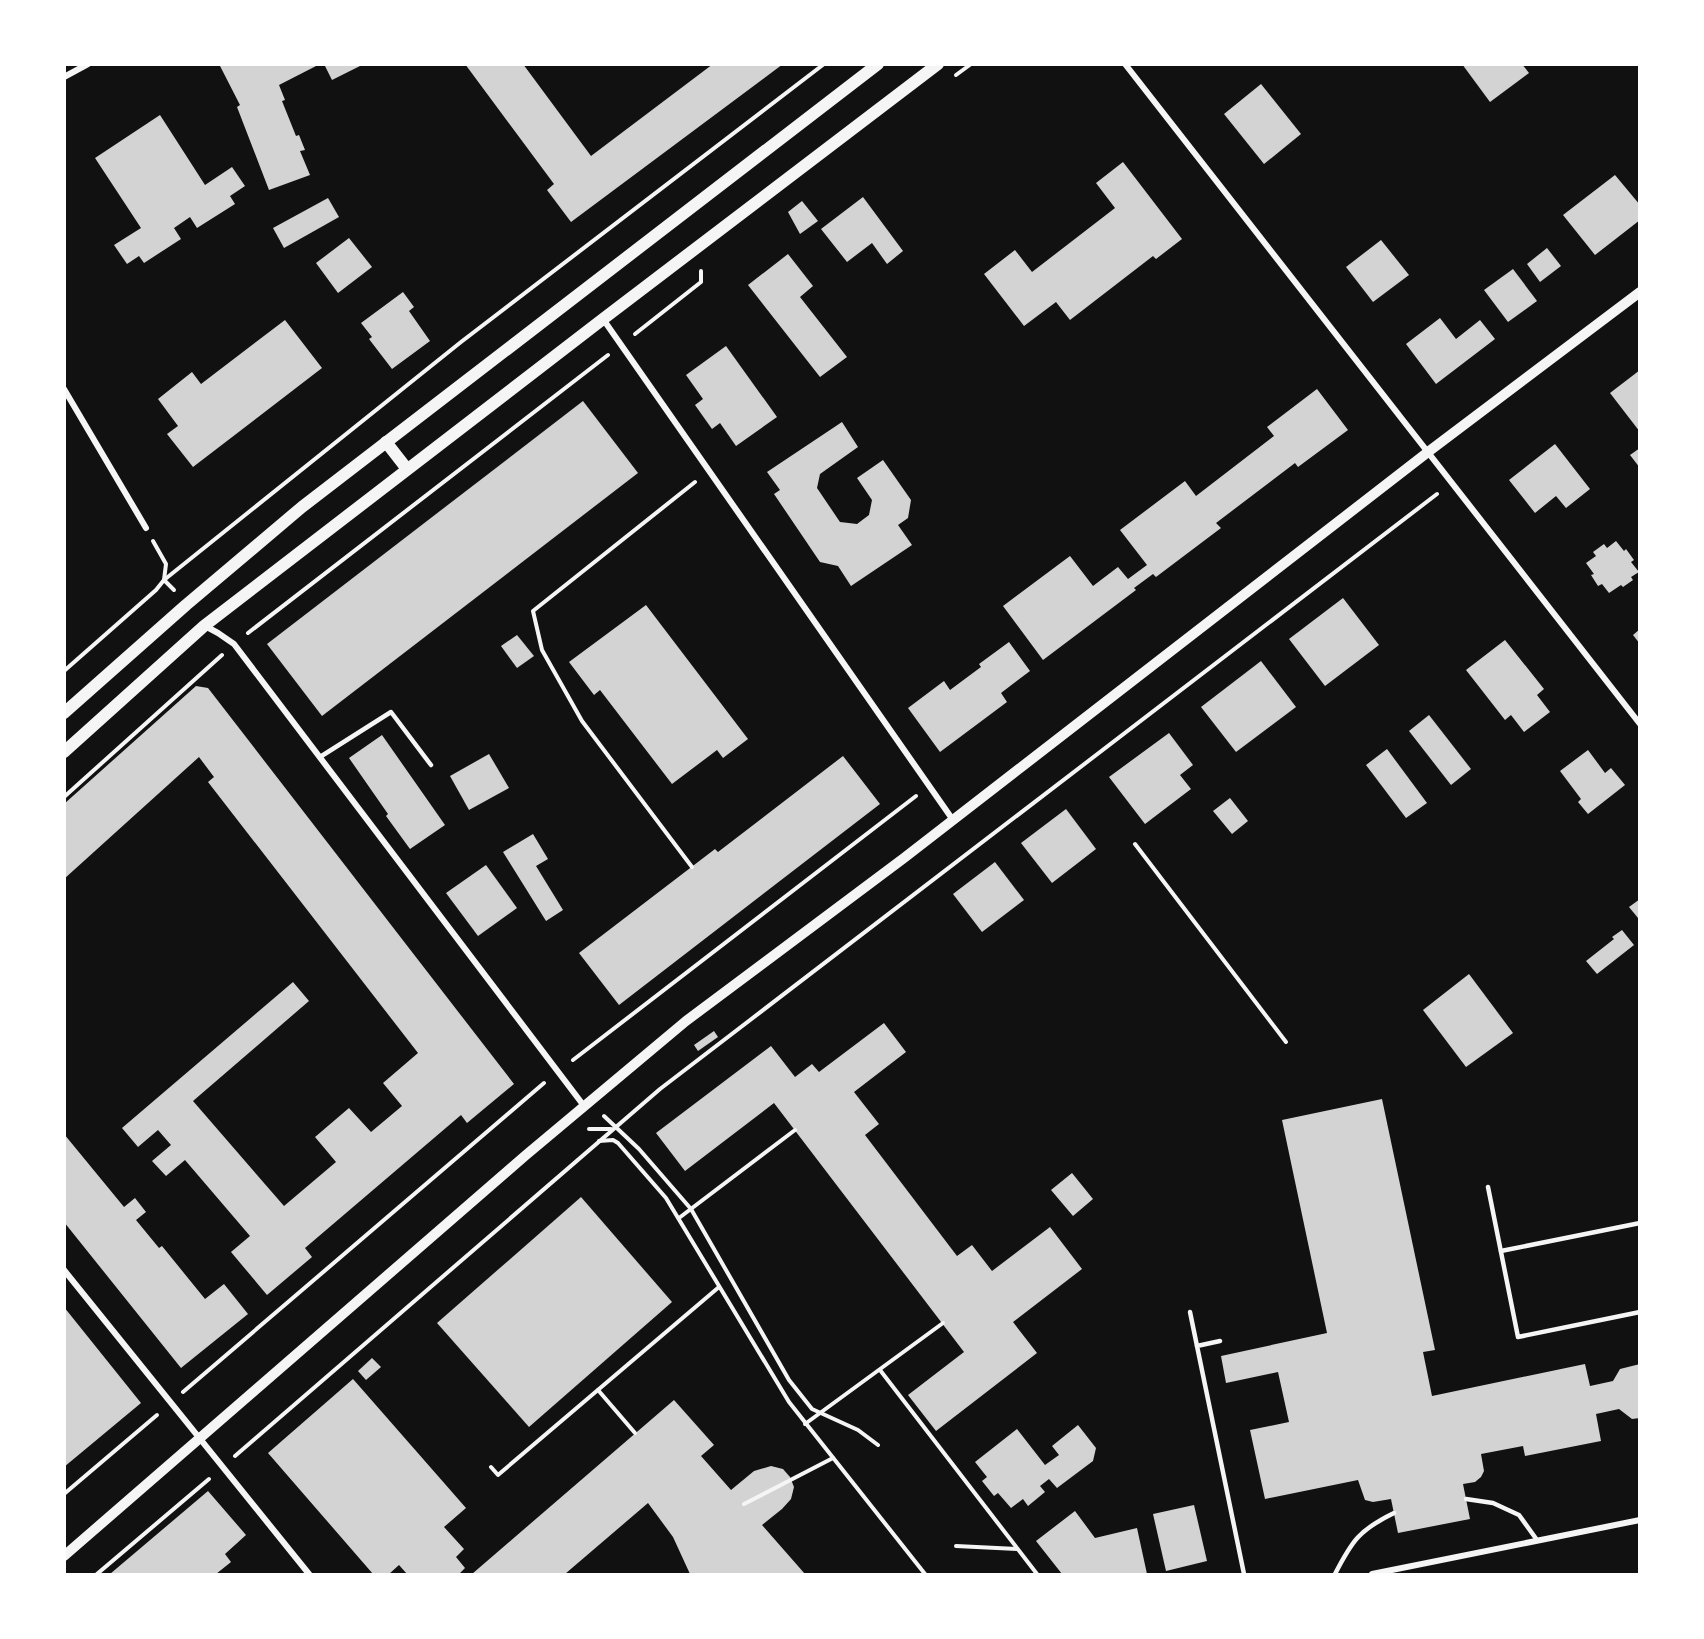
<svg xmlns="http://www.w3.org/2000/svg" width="1704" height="1639" font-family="'Exo 2',sans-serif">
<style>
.building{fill:#d3d3d3}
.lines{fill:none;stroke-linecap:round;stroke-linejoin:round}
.path{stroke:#f5f5f5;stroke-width:4}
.service{stroke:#f5f5f5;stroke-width:4.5}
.minor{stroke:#f5f5f5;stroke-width:6}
.tertiary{stroke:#f5f5f5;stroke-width:10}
.secondary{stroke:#f5f5f5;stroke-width:12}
</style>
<rect width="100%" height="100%" fill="#111"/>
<g class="building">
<path d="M219,64H320L279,85L285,100L282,101L296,136L299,135L305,150L300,151L310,175L269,190L237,107L240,105Z"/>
<path d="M324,64H364L332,80Z"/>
<path d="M465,64H523L591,156L713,64H783L571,222L547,190L554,184Z"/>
<path d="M1462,64H1522L1529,73L1490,102Z"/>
<path d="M1261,84L1301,134L1264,164L1224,114Z"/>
<path d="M160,115L205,185L232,167L245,186L230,196L235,204L197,228L190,217L174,228L181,239L144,263L139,256L127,264L114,245L141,228L95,158Z"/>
<path d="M1123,162L1182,239L1156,259L1153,256L1070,320L1056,302L1024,326L984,274L1015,250L1032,272L1115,208L1096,183Z"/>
<path d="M1615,175L1640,205V220L1595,255L1563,215Z"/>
<path d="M863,197L903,251L887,264L872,243L847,262L821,229Z"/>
<path d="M328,198L339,217L284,248L273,228Z"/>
<path d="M802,201L818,221L800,234L788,212Z"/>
<path d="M349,238L372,267L338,293L316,263Z"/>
<path d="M1381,240L1409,275L1373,302L1346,267Z"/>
<path d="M1547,248L1561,266L1540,282L1527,264Z"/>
<path d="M788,254L813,286L800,297L847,357L820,377L748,285Z"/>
<path d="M1513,269L1537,301L1508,322L1484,290Z"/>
<path d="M403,292L414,307L409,311L430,341L392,369L369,339L372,337L361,323Z"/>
<path d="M1440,318L1456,339L1480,320L1495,339L1436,384L1406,344Z"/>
<path d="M285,320L322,368L193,467L167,434L178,426L158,399L192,372L201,384Z"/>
<path d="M726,346L777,417L736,446L720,423L712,429L695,405L703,399L686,375Z"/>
<path d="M1640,370V432L1610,393Z"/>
<path d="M1317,389L1348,430L1298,467L1295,463L1216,523L1221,528L1156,577L1153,574L1134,588L1136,590L1043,660L1003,606L1070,556L1093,586L1118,567L1128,579L1147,565L1120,530L1185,481L1196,496L1274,436L1267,427Z"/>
<path d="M583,401L638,473L322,716L267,644Z"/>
<path d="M842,422L858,447L820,474L817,488L840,522L857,524L869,515L872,500L857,478L883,460L911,500L908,518L898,525L912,545L851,586L838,566L820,562L774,494L780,490L767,472Z"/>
<path d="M1555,444L1590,489L1566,508L1556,496L1535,513L1509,480Z"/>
<path d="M1640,448V468L1630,455Z"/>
<path d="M1616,541L1624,551L1626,549L1634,560L1631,562L1639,572L1631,577L1633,580L1623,587L1621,585L1609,593L1602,584L1598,586L1591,575L1594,574L1586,563L1596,556L1593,552L1604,544L1607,548Z"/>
<path d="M1343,598L1379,645L1325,686L1289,639Z"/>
<path d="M646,605L748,739L723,758L717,750L672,784L600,690L594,695L569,662Z"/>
<path d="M1640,629V644L1633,635Z"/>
<path d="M517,635L534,656L517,668L501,646Z"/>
<path d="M1505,640L1544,689L1537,695L1550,712L1524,732L1511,715L1505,720L1466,670Z"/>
<path d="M1009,642L1030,671L1001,693L1007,702L940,752L908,708L944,681L950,690L981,667L979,664Z"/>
<path d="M1261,661L1296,707L1236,752L1201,707Z"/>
<path d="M196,686L208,688L514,1084L467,1123L461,1115L305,1248L312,1257L267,1295L231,1252L250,1236L185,1160L166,1176L152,1161L171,1145L158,1130L138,1147L122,1128L293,982L309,1001L193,1101L284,1206L336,1162L315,1137L349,1108L371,1132L402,1106L383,1083L418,1053L208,782L214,777L199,757L64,879V804Z"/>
<path d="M1429,715L1471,769L1451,785L1409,731Z"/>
<path d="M1169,733L1193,765L1180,775L1191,789L1145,824L1109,777Z"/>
<path d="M382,735L445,825L410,849L386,816L388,814L349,758Z"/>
<path d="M1387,749L1427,803L1406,818L1366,765Z"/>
<path d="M1588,750L1605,773L1611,768L1625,785L1588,814L1578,802L1581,799L1560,771Z"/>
<path d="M489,754L509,788L469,810L450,776Z"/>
<path d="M843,756L880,804L619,1005L579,953L715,849L718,852Z"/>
<path d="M1230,798L1248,821L1232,834L1213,811Z"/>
<path d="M1066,809L1096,849L1052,883L1021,843Z"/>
<path d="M533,834L548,859L536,866L563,910L546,921L503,852Z"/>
<path d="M995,862L1024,900L982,932L953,894Z"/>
<path d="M486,865L517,908L478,936L446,893Z"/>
<path d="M1640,899V917L1638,918L1629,907Z"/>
<path d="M1622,930L1634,945L1597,974L1586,961L1614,939L1612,937Z"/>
<path d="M1469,974L1513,1033L1466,1067L1423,1010Z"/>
<path d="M884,1023L906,1052L854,1092L879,1124L865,1135L957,1256L972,1245L992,1271L1050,1227L1082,1269L1013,1322L1037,1353L936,1431L908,1395L964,1352L774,1103L685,1171L656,1133L771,1046L795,1077L812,1064L819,1072Z"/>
<path d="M714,1031L718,1037L698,1051L694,1045Z"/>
<path d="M1382,1099L1435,1350L1423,1352L1432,1396L1585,1364L1590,1386L1613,1381L1620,1369L1640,1364V1418L1632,1419L1619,1409L1596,1414L1601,1441L1525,1456L1523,1446L1481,1454L1484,1471L1481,1477L1475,1482L1463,1484L1470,1519L1398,1533L1391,1499L1373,1502L1365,1500L1358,1480L1265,1499L1250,1430L1289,1422L1278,1372L1226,1383L1221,1356L1327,1333L1282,1120Z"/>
<path d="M64,1134L124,1207L135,1198L146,1212L136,1220L159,1248L162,1246L205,1299L224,1284L248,1314L181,1368L64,1222Z"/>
<path d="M1072,1173L1093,1199L1073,1216L1051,1190Z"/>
<path d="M581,1197L672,1302L529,1427L437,1323Z"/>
<path d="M64,1307L141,1403L64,1467Z"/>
<path d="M372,1358L381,1367L366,1380L358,1371Z"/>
<path d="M353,1379L466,1508L444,1527L464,1549L456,1557L465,1568L459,1574H407L399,1565L389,1574H373L268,1453Z"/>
<path d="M674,1400L714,1445L701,1456L731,1490L754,1471L771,1466L783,1469L790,1477L794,1487L791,1499L782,1509L762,1525L805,1574H690L673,1537L648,1503L565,1574H472Z"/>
<path d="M1078,1425L1096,1448L1093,1461L1057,1488L1049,1479L1040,1486L1045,1492L1028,1506L1023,1499L1011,1508L998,1493L994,1496L982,1481L987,1477L975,1462L1017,1429L1045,1465L1059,1455L1052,1446Z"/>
<path d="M208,1491L246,1535L225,1554L231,1562L216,1574H110Z"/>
<path d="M1194,1505L1207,1561L1166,1571L1153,1514Z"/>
<path d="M1075,1511L1095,1538L1137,1528L1147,1574H1062L1036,1541Z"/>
</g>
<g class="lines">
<g class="path">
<path d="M956,75L971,64"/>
<path d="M635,334L701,282V271"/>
<path d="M153,541L166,564L164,580L174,590"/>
<path d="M248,633L608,355"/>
<path d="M64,671L156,590L164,580L461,342L824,64"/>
<path d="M64,797L222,655"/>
<path d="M1135,844L1286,1042"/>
<path d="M692,867L582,721L542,650L533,611L695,482"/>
<path d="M573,1060L916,796"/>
<path d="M604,1116L639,1149L691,1209L789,1380L812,1409L858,1430L878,1445"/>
<path d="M589,1129H611"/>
<path d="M599,1141L613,1140L618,1143L666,1198L789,1402L925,1574"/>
<path d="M679,1218L795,1130"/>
<path d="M880,1370L1037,1574"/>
<path d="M598,1390L635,1433"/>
<path d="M183,1392L544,1083"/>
<path d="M805,1424L943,1323"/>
<path d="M235,1456L660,1089L1437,494"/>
<path d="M491,1467L498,1475L719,1287"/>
<path d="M64,1494L157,1415"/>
<path d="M744,1504L833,1458"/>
<path d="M956,1546L1017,1549"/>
<path d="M97,1574L209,1479"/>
</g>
<g class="service">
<path d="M320,757L391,712L431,765"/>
<path d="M1488,1187L1518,1337L1640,1312"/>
<path d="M1501,1251L1640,1223"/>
<path d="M1190,1312L1197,1346"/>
<path d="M1220,1341L1197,1346L1244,1574"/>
<path d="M1466,1499L1493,1503L1519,1515L1537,1540"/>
<path d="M1335,1574C1352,1541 1359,1530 1394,1513"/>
</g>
<g class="minor">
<path d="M1125,64L1640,724"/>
<path d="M64,77L88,64"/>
<path d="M603,319L953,820"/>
<path d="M64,389L146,528"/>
<path d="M205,626L218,633L234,644L584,1106"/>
<path d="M64,1270L309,1574"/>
<path d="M1372,1574L1640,1520"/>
</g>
<path class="tertiary" d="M64,1556L526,1155L686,1021L904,858L1428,452L1640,292"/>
<g class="secondary">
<path d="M386,442L407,469"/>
<path d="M64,713L186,605L302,507L878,64"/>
<path d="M64,752L204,626L603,319L938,64"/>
</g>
</g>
<rect width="1704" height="1639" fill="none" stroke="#ffffff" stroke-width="132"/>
</svg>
